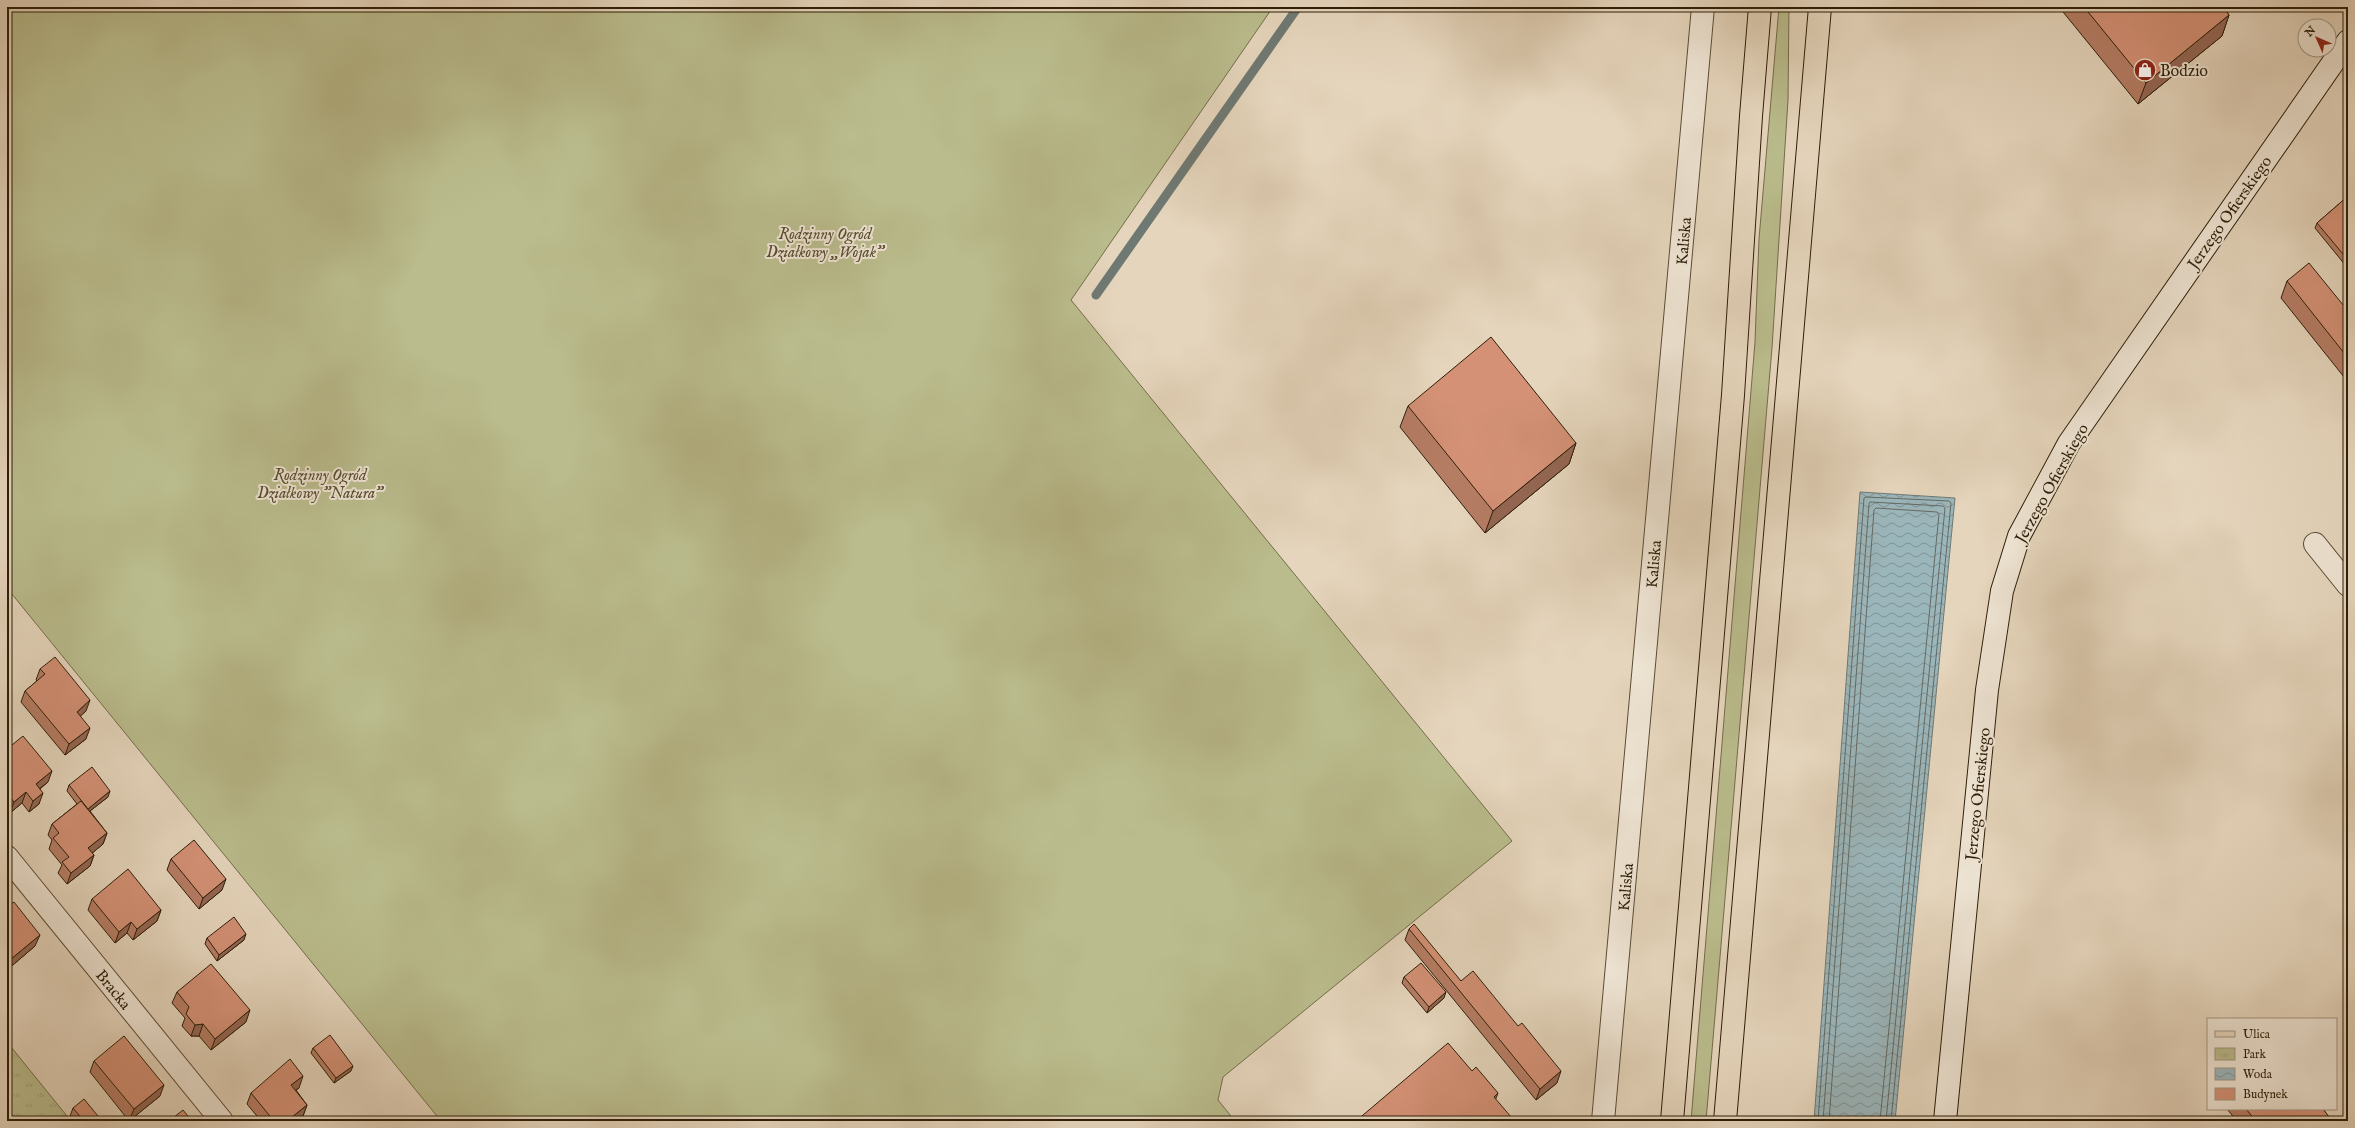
<svg xmlns="http://www.w3.org/2000/svg" width="2355" height="1128" font-family="'IM FELL English',serif">
<style>
.green{fill:#babc8d;stroke:#746d4a}
.park{fill:url(#park-tufts);stroke:#746d4a}
.water{fill:url(#water-waves);stroke:#6f7973}
.lines{fill:none;stroke-linecap:round;stroke-linejoin:round}
.shore{stroke:#646a62;stroke-width:1}
.stream{stroke:#6f7973;stroke-width:9}
.street-casing{stroke:#5b4c35;stroke-width:24}
.secondary-casing{stroke:#2d1e08;stroke-width:24}
.primary-casing{stroke:#2d1e08;stroke-width:24}
.street{stroke:#eee4d3;stroke-width:22}
.secondary{stroke:#eee4d3;stroke-width:22}
.primary{stroke:#e5d5bc;stroke-width:22}
.wall{fill:#b67d65;stroke:#2d1e08}
.shaded-wall{fill:#946653;stroke:#2d1e08}
.building{fill:#d49176;stroke:#2d1e08}
.labels{text-anchor:middle;stroke-width:4;stroke-linejoin:round;paint-order:stroke}
.poi-label{font-size:16px;fill:#2d1e08;stroke:#eee4d3;text-anchor:start}
.street-label{font-size:16px;fill:#2d1e08;stroke:#eee4d3}
.park-label{font-size:16px;font-style:italic;fill:#574d30;stroke:#eee4d3}
</style>
<defs>
<pattern id="park-tufts" width="24" height="20" patternUnits="userSpaceOnUse"><rect width="24" height="20" fill="#babc8d"/><path d="M3 7l-1-3M5 7V3M7 7l1-3M15 17l-1-3M17 17v-4M19 17l1-3" fill="none" stroke="#a0a178"/></pattern>
<pattern id="water-waves" width="16" height="10" patternUnits="userSpaceOnUse"><rect width="16" height="10" fill="#9bb6bb"/><path d="M0 5q4-4 8 0t8 0" fill="none" stroke="#7f9396"/></pattern>
</defs>
<rect width="100%" height="100%" fill="#e5d5bc"/>
<filter id="stains"><feTurbulence type="fractalNoise" baseFrequency=".005" numOctaves="4"/><feColorMatrix values="0 0 0 0 .2 0 0 0 0 .09 0 0 0 0 .02 0 0 0 .5 -.17"/></filter>
<radialGradient id="worn" r=".72"><stop offset=".6" stop-color="#630" stop-opacity="0"/><stop offset="1" stop-color="#630" stop-opacity=".3"/></radialGradient>
<g class="green">
<path d="M7,7H1273L1071,300L1512,841L1223,1077L1218,1100L1235,1121H441L7,588Z"/>
<path d="M1779,7H1789L1788,100L1772,348L1706,1121H1691L1755,342L1759,239Z"/>
</g>
<path class="park" d="M7,1042L71,1121H7Z"/>
<path class="water" d="M1860,492L1955,498L1895,1121H1814Z"/>
<g class="lines">
<g class="shore">
<path d="M1818,1121L1864,498L1866,497L1949,501L1951,503L1891,1121"/>
<path d="M1823,1121L1869,504L1870,502L1943,506L1945,508L1886,1121"/>
<path d="M1829,1121L1874,510L1876,508L1937,512L1939,514L1880,1121"/>
</g>
<path class="stream" d="M1096,295L1298,7"/>
<g class="street-casing">
<g id="street">
<path d="M2315,544L2348,585"/>
<path d="M7,857L222,1121"/>
<path d="M1603,1121L1703,7"/>
</g>
</g>
<g class="secondary-casing">
<path id="secondary" d="M1945,1121L1987,690L2002,591L2019,536L2069,443L2348,41"/>
</g>
<g class="primary-casing">
<g id="primary">
<path d="M1672,1121L1733,395L1751,116L1760,7"/>
<path d="M1725,1121L1820,7"/>
</g>
</g>
<use href="#street" class="street"/>
<use href="#secondary" class="secondary"/>
<use href="#primary" class="primary"/>
</g>
<g class="wall">
<path d="M2059,7H2223L2229,15L2222,36L2138,104Z"/>
<path d="M2348,196V264L2346,266L2315,228L2317,223Z"/>
<path d="M2287,281L2348,311V382L2281,298Z"/>
<path d="M1408,406L1576,443L1569,464L1485,533L1400,427Z"/>
<path d="M40,669L86,711L80,716L86,739L65,755L21,702L25,691L37,681L36,680Z"/>
<path d="M7,749L48,782L40,789L39,804L29,812L22,803L10,813L7,810Z"/>
<path d="M69,785L108,797L90,811L107,833L103,844L92,853L94,855L90,866L67,884L58,873L62,865L49,849L52,840L48,835L52,824L77,804L67,791Z"/>
<path d="M171,859L222,890L199,909L167,870Z"/>
<path d="M92,899L161,910L157,921L133,940L127,933L115,943L88,910Z"/>
<path d="M7,907L35,946L7,970Z"/>
<path d="M1409,929L1461,981L1557,1083L1536,1100L1405,940Z"/>
<path d="M207,938L244,940L217,961L205,944Z"/>
<path d="M1404,977L1444,998L1427,1013L1402,983Z"/>
<path d="M177,992L246,1022L211,1050L199,1036H191L182,1026L185,1018L172,1003Z"/>
<path d="M313,1048L351,1071L334,1083L311,1053Z"/>
<path d="M94,1061L160,1096L129,1121L90,1072Z"/>
<path d="M299,1088L296,1090L307,1105L303,1116L297,1121H261L247,1104L251,1093Z"/>
<path d="M73,1108L102,1121H71L69,1119Z"/>
<path d="M2227,1109H2323L2332,1121H2237Z"/>
</g>
<g class="shaded-wall">
<path d="M2229,15L2222,36L2138,104L2146,83Z"/>
<path d="M2348,260V264L2346,266Z"/>
<path d="M1576,443L1569,464L1485,533L1493,511Z"/>
<path d="M90,700L86,711L73,723L77,712Z"/>
<path d="M90,728L86,739L65,755L69,744Z"/>
<path d="M52,771L48,782L31,795L36,784Z"/>
<path d="M110,791L108,797L86,814L88,809Z"/>
<path d="M26,792L22,803L10,813L14,802Z"/>
<path d="M43,793L39,804L29,812L33,801Z"/>
<path d="M107,833L103,844L84,860L88,848Z"/>
<path d="M94,855L90,866L67,884L71,873Z"/>
<path d="M226,879L222,890L199,909L203,898Z"/>
<path d="M161,910L157,921L133,940L137,929Z"/>
<path d="M131,922L127,933L115,943L119,932Z"/>
<path d="M246,934L244,940L217,961L219,955Z"/>
<path d="M40,935L35,946L7,970L11,959Z"/>
<path d="M1446,992L1444,998L1427,1013L1429,1007Z"/>
<path d="M250,1010L246,1022L211,1050L215,1039Z"/>
<path d="M203,1024L199,1036H191L195,1025Z"/>
<path d="M353,1066L351,1071L334,1083L336,1078Z"/>
<path d="M1561,1071L1557,1083L1536,1100L1540,1089Z"/>
<path d="M303,1076L299,1088L287,1096L291,1085Z"/>
<path d="M164,1085L160,1096L129,1121L134,1109Z"/>
<path d="M1498,1093L1490,1114L1494,1097Z"/>
<path d="M307,1105L303,1116L297,1121H287Z"/>
</g>
<g class="building">
<path d="M2084,7H2223L2229,15L2146,83Z"/>
<path d="M2348,196V260L2317,223Z"/>
<path d="M2309,263L2348,311V358L2287,281Z"/>
<path d="M1491,337L1576,443L1493,511L1408,406Z"/>
<path d="M55,657L90,700L77,712L90,728L69,744L25,691L45,674L40,669Z"/>
<path d="M23,736L52,771L36,784L43,793L33,801L26,792L14,802L7,793V749Z"/>
<path d="M92,767L110,791L88,809L69,785Z"/>
<path d="M81,801L107,833L88,848L94,855L71,873L62,862L69,857L53,838L59,833L52,824Z"/>
<path d="M194,840L226,879L203,898L171,859Z"/>
<path d="M128,869L161,910L137,929L131,922L119,932L92,899Z"/>
<path d="M14,902L40,935L11,959L7,953V907Z"/>
<path d="M234,917L246,934L219,955L207,938Z"/>
<path d="M1414,924L1461,981L1473,971L1518,1026L1522,1023L1561,1071L1540,1089L1409,929Z"/>
<path d="M1421,963L1446,992L1429,1007L1404,977Z"/>
<path d="M211,964L250,1010L215,1039L203,1024L195,1025L186,1014L189,1007L177,992Z"/>
<path d="M330,1035L353,1066L336,1078L313,1048Z"/>
<path d="M124,1036L164,1085L134,1109L94,1061Z"/>
<path d="M1448,1043L1472,1071L1476,1067L1498,1093L1494,1097L1512,1118L1507,1121H1356Z"/>
<path d="M290,1059L303,1076L291,1085L307,1105L287,1121H274L251,1093Z"/>
<path d="M84,1099L102,1121H84L73,1108Z"/>
<path d="M2246,1109H2323L2332,1121H2256Z"/>
<path d="M183,1110L192,1121H169Z"/>
</g>
<defs>
<g id="shop-disc" transform="scale(1.15)"><circle r="9.5" fill="#8f2418" stroke="#eee4d3"/><path d="M-5-2.5h2.3a2.7 3.5 0 0 1 5.4 0H5L5.5 6h-11ZM-1.5-2.5h3a1.5 2.3 0 0 0-3 0Z" fill="#fff"/></g>
</defs>
<g fill-rule="evenodd">
<use href="#shop-disc" x="2145" y="70"/>
</g>
<g class="labels">
<g class="poi-label">
<text x="2160" y="76">Bodzio</text>
</g>
<g class="street-label">
<text transform="translate(2229 212) rotate(-55)" y="6">Jerzego Ofierskiego</text>
<text transform="translate(1683 241) rotate(-85)" y="6">Kaliska</text>
<text transform="translate(2051 483) rotate(-61)" y="6">Jerzego Ofierskiego</text>
<text transform="translate(1653 564) rotate(-85)" y="6">Kaliska</text>
<text transform="translate(1977 794) rotate(-84)" y="6">Jerzego Ofierskiego</text>
<text transform="translate(1625 887) rotate(-85)" y="6">Kaliska</text>
<text transform="translate(114 989) rotate(51)" y="6">Bracka</text>
</g>
<g class="park-label">
<text x="825" y="239">Rodzinny Ogród<tspan x="825" dy="18">Działkowy „Wojak”</tspan></text>
<text x="320" y="480">Rodzinny Ogród<tspan x="320" dy="18">Działkowy "Natura"</tspan></text>
</g>
</g>
<rect width="2355" height="1128" fill="none" stroke="#e5d5bc" stroke-width="24"/>
<rect x="8" y="8" width="2339" height="1112" fill="none" stroke="#2d1e08" stroke-width="2"/>
<rect x="12" y="12" width="2331" height="1104" fill="none" stroke="#2d1e08"/>
<rect x="2207" y="1018" width="130" height="92" fill="#eee4d3" stroke="#a19582"/>
<rect x="2215" y="1031" width="20" height="6" fill="#e5d5bc" stroke="#a19582"/>
<text x="2243" y="1038" font-size="12" fill="#2d1e08">Ulica</text>
<rect x="2215" y="1048" width="20" height="12" fill="url(#park-tufts)" stroke="#a19582"/>
<text x="2243" y="1058" font-size="12" fill="#2d1e08">Park</text>
<rect x="2215" y="1068" width="20" height="12" fill="url(#water-waves)" stroke="#a19582"/>
<text x="2243" y="1078" font-size="12" fill="#2d1e08">Woda</text>
<rect x="2215" y="1088" width="20" height="12" fill="#d49176" stroke="#a19582"/>
<text x="2243" y="1098" font-size="12" fill="#2d1e08">Budynek</text>
<g transform="translate(2317 38) rotate(315)"><circle r="19" fill="#eee4d3" stroke="#a19582"/>
<path d="M0-3L7 15L0 10L-7 15Z" fill="#8f2418"/>
<text y="-6" font-size="11" font-weight="bold" text-anchor="middle" fill="#2d1e08">N</text>
</g>
<rect width="100%" height="100%" filter="url(#stains)"/>
<rect width="100%" height="100%" fill="url(#worn)"/>
</svg>
